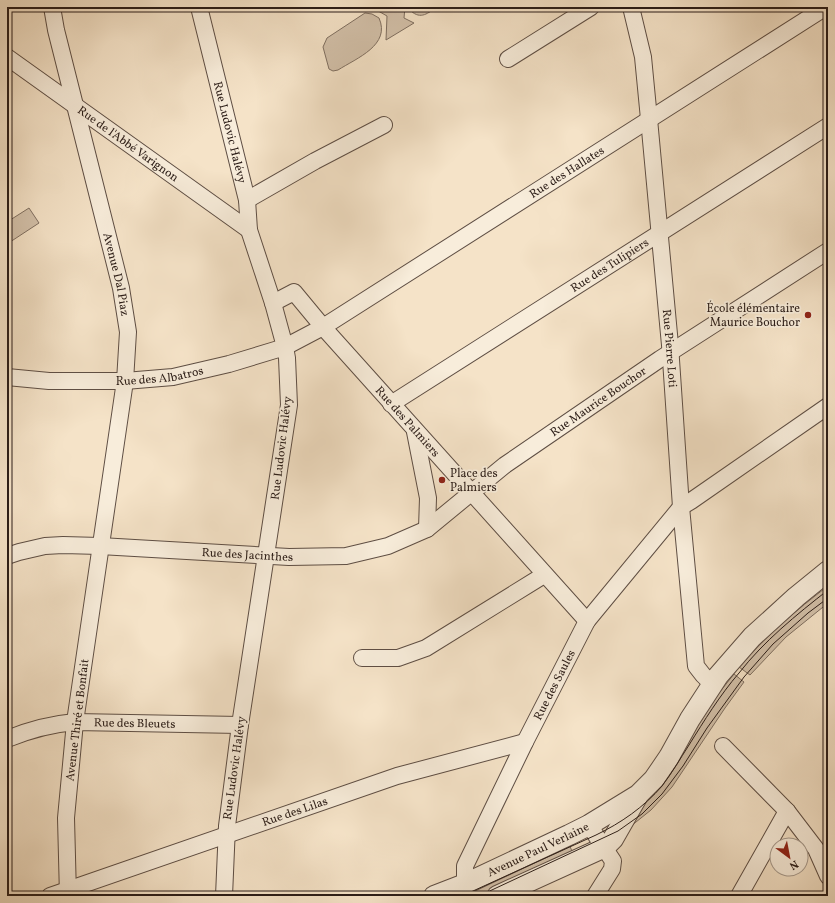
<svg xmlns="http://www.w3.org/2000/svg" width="835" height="903" font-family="Vollkorn,serif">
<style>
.green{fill:#d3c1aa;stroke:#7f6f61}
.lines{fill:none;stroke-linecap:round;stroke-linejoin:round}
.minor-casing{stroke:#5e4e44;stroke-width:18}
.tertiary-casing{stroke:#5e4e44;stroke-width:22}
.minor{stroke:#f8eddb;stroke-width:16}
.tertiary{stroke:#f8eddb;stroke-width:20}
.tram{stroke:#2b1d18;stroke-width:1}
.poi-dot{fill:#8f2418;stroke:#f8eddb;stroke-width:1.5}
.labels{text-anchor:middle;stroke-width:3.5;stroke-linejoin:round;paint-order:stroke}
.street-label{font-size:12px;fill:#2b1d18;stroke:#f8eddb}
.poi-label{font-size:12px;fill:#2b1d18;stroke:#f8eddb;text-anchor:end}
</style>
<rect width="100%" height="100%" fill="#f5e3c8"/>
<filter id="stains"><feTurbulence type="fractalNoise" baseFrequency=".005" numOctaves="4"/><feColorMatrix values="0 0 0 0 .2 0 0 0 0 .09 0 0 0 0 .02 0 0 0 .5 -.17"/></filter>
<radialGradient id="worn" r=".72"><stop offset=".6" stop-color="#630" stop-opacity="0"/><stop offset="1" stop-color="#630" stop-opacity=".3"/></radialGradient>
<g class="green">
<path d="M374,7H405L404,18L414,23L386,40L387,16L373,8Z"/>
<path d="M411,7H437C428,13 421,20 411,11Z"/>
<path d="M365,13L372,14L379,18C391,45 357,58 338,70L333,71L329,69L323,47L327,38Z"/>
<path d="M29,208L39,223L7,244V222Z"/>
<path d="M828,586V603L786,637L750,675L739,667C766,636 796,610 828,586Z"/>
<path d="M734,674L744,682L725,708L672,787L651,810L626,830L677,758L719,693Z"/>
<path d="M569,844L574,856L487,896H456Z"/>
</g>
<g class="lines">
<g class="minor-casing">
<g id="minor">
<path id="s1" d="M52,7L56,30L121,288L128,332L125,381L75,722L66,818L68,896"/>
<path id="s2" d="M199,7L247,200L249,230L273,303L285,347L287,358L289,405L240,725L227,826L224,896"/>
<path id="s3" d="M631,7L643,57L649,119L670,345L681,507L696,666L703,675L713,685"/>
<path id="s4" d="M7,57L249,230"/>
<path d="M508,59L591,7"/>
<path d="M247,200L315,161L384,125"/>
<path id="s5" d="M273,303L294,292L323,327L587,621"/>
<path id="s6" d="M7,377L49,381H125L173,377L229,364L285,347L323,327L826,7"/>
<path id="s7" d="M391,404L828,126"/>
<path d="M415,432L428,498L427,529"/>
<path id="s8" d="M7,556L19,552L45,546L63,545L100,546L289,557L346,556L388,546L427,529L505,465L660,359L828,251"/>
<path d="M362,658H398L426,648L544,575"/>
<path id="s9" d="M7,739C29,730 52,724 75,722L240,725"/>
<path d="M723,746L787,811L816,849L828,876"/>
<path d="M589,825L613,861L612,869L595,896"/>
<path id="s10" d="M465,884V866L525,742L587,621L681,507L691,501L828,406"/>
<path id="s11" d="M50,896L397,776L525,742"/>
<path d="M739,896L787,811"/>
</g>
</g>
<g class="tertiary-casing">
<g id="tertiary">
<path id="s12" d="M434,896L465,884L569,835L589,825L638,795L654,779L669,757L690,719L718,676L752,637L796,597L828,571"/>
<path d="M497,896L605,847L613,839L637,797"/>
</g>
</g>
<use href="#minor" class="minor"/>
<use href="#tertiary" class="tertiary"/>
<g class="tram">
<path d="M462,896L596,835C621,823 644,807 662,786C672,773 680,759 689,745C704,721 720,695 739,673C764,641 796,615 828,590"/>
<path d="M479,896L618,831L642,814L662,794L683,766L707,728L744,677L773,644L808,613L828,598"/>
</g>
</g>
<g class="poi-dot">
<circle cx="808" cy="315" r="4"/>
<circle cx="442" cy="480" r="4"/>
</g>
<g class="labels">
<g class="street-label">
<text dy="4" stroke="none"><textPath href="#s2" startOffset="129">Rue Ludovic Halévy</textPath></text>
<text dy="4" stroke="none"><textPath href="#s4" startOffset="149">Rue de l'Abbé Varignon</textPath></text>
<text dy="4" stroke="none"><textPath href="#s6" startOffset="614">Rue des Hallates</textPath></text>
<text dy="4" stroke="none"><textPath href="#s7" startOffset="259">Rue des Tulipiers</textPath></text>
<text dy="4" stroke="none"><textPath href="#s1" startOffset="275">Avenue Dal Piaz</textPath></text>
<text dy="4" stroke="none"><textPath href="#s3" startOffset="344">Rue Pierre Loti</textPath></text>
<text dy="4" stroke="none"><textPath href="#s6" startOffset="153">Rue des Albatros</textPath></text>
<text dy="4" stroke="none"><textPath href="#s8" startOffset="640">Rue Maurice Bouchor</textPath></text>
<text dy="4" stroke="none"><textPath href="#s5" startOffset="196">Rue des Palmiers</textPath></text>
<text transform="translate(281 448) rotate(-83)" y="4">Rue Ludovic Halévy</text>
<text dy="4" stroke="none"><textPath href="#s8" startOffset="242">Rue des Jacinthes</textPath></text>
<text dy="4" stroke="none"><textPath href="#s10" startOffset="220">Rue des Saules</textPath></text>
<text transform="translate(77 720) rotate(-83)" y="4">Avenue Thiré et Bonfait</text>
<text dy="4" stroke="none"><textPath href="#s9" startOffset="130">Rue des Bleuets</textPath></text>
<text transform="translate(234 768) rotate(-82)" y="4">Rue Ludovic Halévy</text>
<text dy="4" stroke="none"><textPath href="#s11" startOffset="259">Rue des Lilas</textPath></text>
<text dy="4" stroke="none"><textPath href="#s12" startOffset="114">Avenue Paul Verlaine</textPath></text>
</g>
<g class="poi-label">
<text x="800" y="312">École élémentaire<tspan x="800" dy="14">Maurice Bouchor</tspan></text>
<text x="450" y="477" text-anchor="start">Place des<tspan x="450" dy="14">Palmiers</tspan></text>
</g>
</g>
<rect width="835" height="903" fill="none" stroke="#f5e3c8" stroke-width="24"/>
<rect x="8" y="8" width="819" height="887" fill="none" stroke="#2b1d18" stroke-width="2"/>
<rect x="12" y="12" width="811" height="879" fill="none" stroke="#2b1d18"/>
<g transform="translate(789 857) rotate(148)"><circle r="19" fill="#f8eddb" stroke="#a69a8d"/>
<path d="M0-3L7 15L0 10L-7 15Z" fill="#8f2418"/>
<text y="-6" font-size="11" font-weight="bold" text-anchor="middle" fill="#2b1d18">N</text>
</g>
<rect width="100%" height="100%" filter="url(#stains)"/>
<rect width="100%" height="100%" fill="url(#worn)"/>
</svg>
